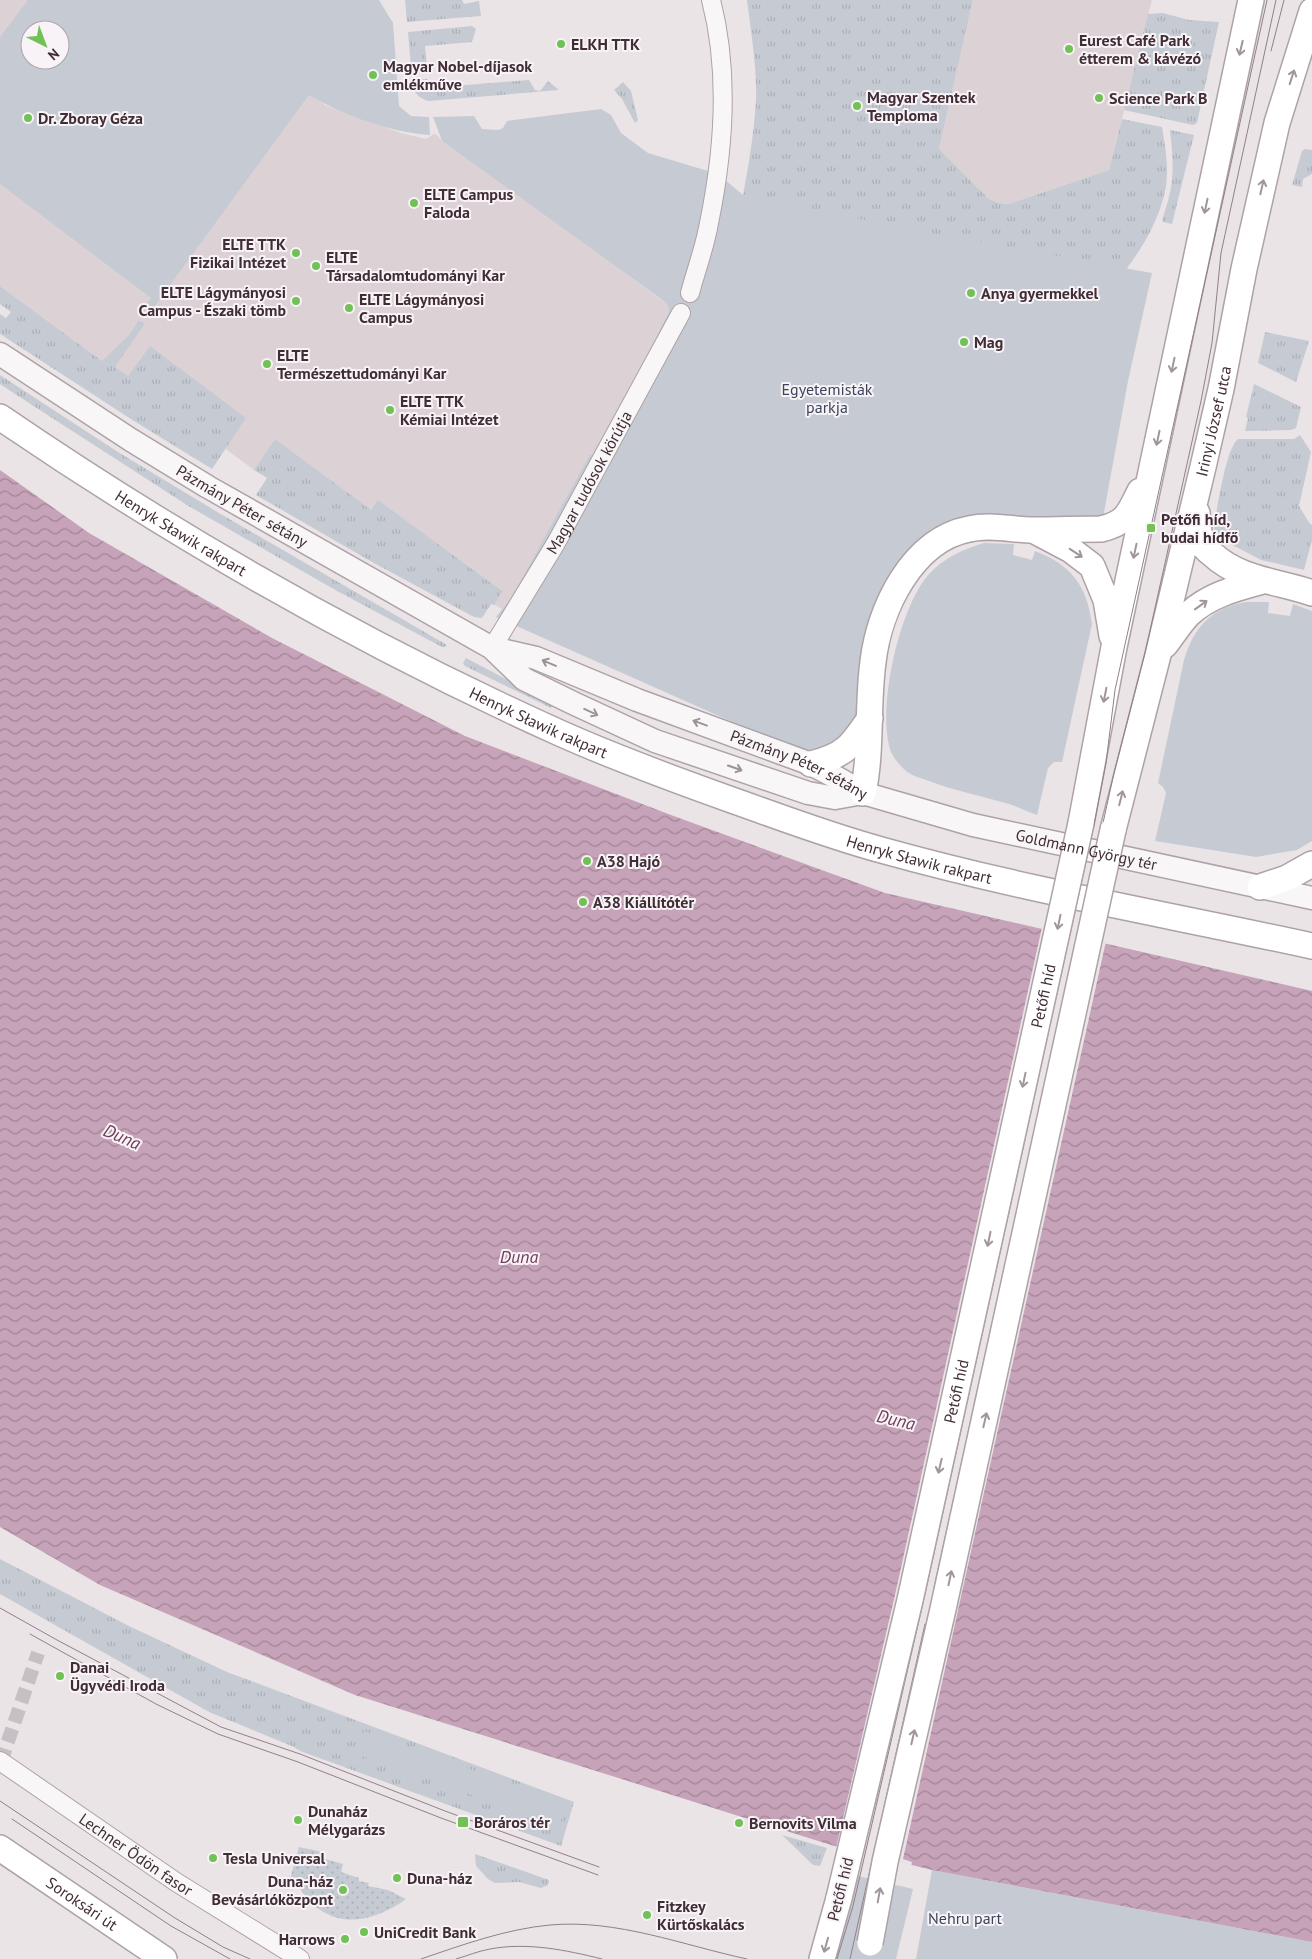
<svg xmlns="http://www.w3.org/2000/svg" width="1312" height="1959" font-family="'PT Sans',sans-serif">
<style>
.built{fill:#dcd2d6;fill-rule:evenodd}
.grass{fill:url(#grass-tufts)}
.park{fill:#c6cbd3;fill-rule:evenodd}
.garden{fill:url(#garden-dots)}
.water{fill:url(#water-waves)}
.pier{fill:#eae4e7}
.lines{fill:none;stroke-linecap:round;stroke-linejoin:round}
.pedestrian-tunnel{stroke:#c8bfc4;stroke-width:14;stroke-dasharray:14 7;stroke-linecap:butt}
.minor-casing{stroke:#ada2a7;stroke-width:20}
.tertiary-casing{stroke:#ada2a7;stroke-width:25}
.secondary-casing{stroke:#ada2a7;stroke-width:28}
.minor{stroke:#f9f6f7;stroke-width:18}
.tertiary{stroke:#f9f6f7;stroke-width:22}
.secondary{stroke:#fff;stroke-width:25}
.tram{stroke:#927f88;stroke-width:1}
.secondary-bridge-casing{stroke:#ada2a7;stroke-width:28;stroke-linecap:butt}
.secondary-bridge{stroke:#fff;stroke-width:25}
.oneway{stroke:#a0969a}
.oneway2{stroke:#9d9296}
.poi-dot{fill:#71c157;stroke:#f8f3f6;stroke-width:2}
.labels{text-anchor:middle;stroke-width:4;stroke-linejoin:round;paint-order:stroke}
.poi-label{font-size:16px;font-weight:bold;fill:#412d36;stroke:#f8f3f6;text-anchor:start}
.park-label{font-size:16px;fill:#3c455b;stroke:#f8f3f6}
.street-label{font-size:16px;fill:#412d36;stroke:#f8f3f6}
.water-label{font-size:18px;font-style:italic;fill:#713b59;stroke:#f8f3f6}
</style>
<defs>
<pattern id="grass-tufts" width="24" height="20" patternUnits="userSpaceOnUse" patternTransform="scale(1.25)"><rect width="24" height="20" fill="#c6cbd3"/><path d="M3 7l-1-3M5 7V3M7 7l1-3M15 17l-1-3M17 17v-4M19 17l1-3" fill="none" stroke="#abafb6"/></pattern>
<pattern id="garden-dots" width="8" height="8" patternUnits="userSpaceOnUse" patternTransform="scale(1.25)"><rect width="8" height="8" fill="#c6cbd3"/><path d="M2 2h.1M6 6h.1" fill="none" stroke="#abafb6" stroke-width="1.8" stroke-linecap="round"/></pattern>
<pattern id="water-waves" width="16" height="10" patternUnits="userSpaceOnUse" patternTransform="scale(1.25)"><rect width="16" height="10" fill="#c6a3b8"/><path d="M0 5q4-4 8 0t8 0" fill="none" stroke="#a28596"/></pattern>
</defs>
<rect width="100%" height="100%" fill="#eae4e7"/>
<g class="built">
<path d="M0,0H176L325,105L401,133L426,139L434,134L437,135L442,141L539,210L667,304L669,311L646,357L592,455L590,454L511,598L502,609L254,470L128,376L102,361L0,286ZM30,30H60V60H30Z"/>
<path d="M973,0H1152L1109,170L1009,204L999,203L989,199L939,149Z"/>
</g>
<g class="grass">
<path d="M405,0H462L464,4L479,1L481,16L407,22Z"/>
<path d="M747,0H973L939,149L989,199L999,203L1009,204L1109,170L1122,119L1162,127C1165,146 1169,167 1166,186C1159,226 1134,261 1109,291L743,195C749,164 754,132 756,100C757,67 751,33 747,0Z"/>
<path d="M1163,13L1189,20L1219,22L1197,123L1193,125L1124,110L1148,14Z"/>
<path d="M472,26L476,29L472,42L425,46L427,68L413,69L411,67L408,32Z"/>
<path d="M427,79L428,88L529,80L535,90L540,91L548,81L559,90L429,101C419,99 413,92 412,82L414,80Z"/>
<path d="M623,82L631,91L638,120L635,123L622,99L614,90Z"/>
<path d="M1170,130L1194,135L1172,224L1163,222L1162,220C1175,184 1174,167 1170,130Z"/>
<path d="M1305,149L1312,150V174L1303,179L1302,187L1292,185L1302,151Z"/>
<path d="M0,286L102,361L130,334L138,321L143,322L144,325L115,367L128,376L150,346L246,418L212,469L134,421L0,334V314L6,318L11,312L0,304Z"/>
<path d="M1265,332L1309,341L1296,382L1258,363Z"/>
<path d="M0,375L118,452L219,513L447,645L445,647H442L337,591L190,507L15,394L0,384Z"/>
<path d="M1254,384L1301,407L1296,428L1291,430L1245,431L1248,418L1246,417Z"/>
<path d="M1300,435L1311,452L1299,506L1310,524L1312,525V540L1304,570L1261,560L1221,539L1215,533L1214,526C1217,509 1226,448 1238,439H1294Z"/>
<path d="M275,439L371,510L378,500L502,591L494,605L491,604L482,618L474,617L372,562L256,495L267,478L254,470Z"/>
<path d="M466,658L553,704L551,708L465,666L463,663Z"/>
<path d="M0,1559L129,1626L227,1672L574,1802L561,1846L300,1751L294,1747L209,1712L0,1594Z"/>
<path d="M782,1835L827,1848L820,1866L813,1865Z"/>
<path d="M475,1854L549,1880L548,1885L541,1888L519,1882L495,1883L488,1879L476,1866Z"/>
</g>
<g class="park">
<path d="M28,0H379L393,23L399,106L411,116L429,117L430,135C392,133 343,115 309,95L151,311L144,307L151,298L0,184V37ZM30,30H60V60H30Z"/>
<path d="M601,109L611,115L621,133L648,153L718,174L743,195L919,231L1152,273L1128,381L1101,529L985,527L905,574L870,718L820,753L798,751L496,617L511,598L590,454L592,455L646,357L669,311L667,304L661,299L442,141L433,117L474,116L482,129L498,130L503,128L507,121Z"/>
<path d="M984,543L1014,544L1013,555L1032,560L1035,551C1071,565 1087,585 1092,624L1062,762H1054L1048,768L1037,815C1028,812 1018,807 1009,804C982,796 955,791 929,781C921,778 911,776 905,770C899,765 894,758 891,752C876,710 899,607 929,574C944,558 963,549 984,543Z"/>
<path d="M1246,602H1269L1268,613L1290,616L1293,604L1312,611V841L1297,850L1256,857L1155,841L1166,793L1163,787L1158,783L1184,660C1194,627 1211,608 1246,602Z"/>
<path d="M364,1731L567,1804L559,1826L356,1754Z"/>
<path d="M832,1870L913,1889L896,1959H811Z"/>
<path d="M932,1870L1312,1942V1959H916Z"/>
</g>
<path class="garden" d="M299,1847L323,1852L322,1858L343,1864L341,1872L359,1878V1881L369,1883L368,1886L388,1890L406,1899C364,1929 321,1929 295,1880L290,1879Z"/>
<path class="water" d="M0,470L89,533L272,638L465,736L671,815L885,893L1312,991V1942L932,1870L831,1845L355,1695L100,1585L0,1527Z"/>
<path class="pier" d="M1042,927L1106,941L903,1859L912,1862L911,1867L836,1848L895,1595Z"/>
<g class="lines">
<path class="pedestrian-tunnel" d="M1,1762L38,1653"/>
<g class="minor-casing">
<g id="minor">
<path d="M690,293C696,270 705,247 709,223C724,150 730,73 711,0"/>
<path id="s1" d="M492,648L556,543L681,313"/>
<path id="s2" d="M0,1761L176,1882L300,1959"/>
</g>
</g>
<g class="tertiary-casing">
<g id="tertiary">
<path id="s3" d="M0,354L131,440L208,487L492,648L524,679L573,703L655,741L808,793L835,798L863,793"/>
<path id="s4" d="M493,648L536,658L637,700L811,764L841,780L863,793L973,825L1312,898"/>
</g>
</g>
<g class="secondary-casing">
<g id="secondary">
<path id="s5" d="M0,417C177,538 366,646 562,734C616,758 673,779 729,799C780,817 832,837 885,851C1025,890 1170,915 1312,946"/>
<path d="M1197,513C1198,523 1198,533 1202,543C1204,548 1208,551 1212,554C1240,580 1278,581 1312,593"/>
<path d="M1035,531L1071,550L1092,566L1106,600L1112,636"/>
<path d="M1165,645C1173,635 1180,623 1189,614C1209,595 1237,588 1263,581"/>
<path d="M811,764C845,756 852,745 870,718"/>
<path d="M863,793C872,750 867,706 873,662C879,609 912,540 969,529C991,524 1012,530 1033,530C1056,530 1078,529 1101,529C1127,523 1129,513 1140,491"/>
<path d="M1081,823L1114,647L1251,0"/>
<path id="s6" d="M1113,830L1158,655L1203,467L1221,389L1244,269L1277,123L1312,11"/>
<path d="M1260,887L1287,878L1312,864"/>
<path id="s7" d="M0,1848L164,1959"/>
<path d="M822,1959L839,1898"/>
</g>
</g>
<use href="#minor" class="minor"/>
<use href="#tertiary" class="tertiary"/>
<use href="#secondary" class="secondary"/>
<g class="tram">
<path d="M1271,51L1284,0"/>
<path d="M1048,1073L1114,773L1145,653L1201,401L1212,343L1221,253L1276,0"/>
<path d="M934,1588L1022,1187"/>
<path d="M0,1608L57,1640L221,1727L300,1754L445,1811L599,1867"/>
<path d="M30,1634L156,1704L218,1734L298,1762L441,1818L598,1875"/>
<path d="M0,1801L175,1918L223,1947L250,1959"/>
<path d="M12,1819L171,1926L230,1959"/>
<path d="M421,1959C462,1945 506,1929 550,1925C617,1919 682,1945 747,1959"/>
<path d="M456,1959C467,1956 478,1951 490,1949C527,1942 566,1950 602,1959"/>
<path d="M837,1959L853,1906L923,1603L1094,825L1106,763L1115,690L1267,0"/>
<path d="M850,1959L925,1624"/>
</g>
<g class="secondary-bridge-casing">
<g id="secondary-bridge">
<path id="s8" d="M839,1898L910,1600L1081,823"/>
<path d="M870,1943L885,1862L943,1609L1113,830"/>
</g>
</g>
<use href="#secondary-bridge" class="secondary-bridge"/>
</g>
<defs><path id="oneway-shaft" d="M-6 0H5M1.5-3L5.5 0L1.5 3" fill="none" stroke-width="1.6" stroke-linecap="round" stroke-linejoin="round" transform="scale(1.25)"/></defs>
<g class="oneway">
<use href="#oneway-shaft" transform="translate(1241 48) rotate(103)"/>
<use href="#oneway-shaft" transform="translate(1292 77) rotate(-72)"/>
<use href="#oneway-shaft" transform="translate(1262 187) rotate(-77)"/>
<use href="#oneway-shaft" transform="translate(1206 206) rotate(102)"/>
<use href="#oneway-shaft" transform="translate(1173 365) rotate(102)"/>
<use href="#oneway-shaft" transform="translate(1158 438) rotate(102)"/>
<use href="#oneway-shaft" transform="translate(1135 551) rotate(102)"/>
<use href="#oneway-shaft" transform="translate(1076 553) rotate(33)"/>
<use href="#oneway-shaft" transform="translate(1201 605) rotate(-36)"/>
<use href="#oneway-shaft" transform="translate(1105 695) rotate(101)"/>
<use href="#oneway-shaft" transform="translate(1121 798) rotate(-76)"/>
<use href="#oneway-shaft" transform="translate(1059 922) rotate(102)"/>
<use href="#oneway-shaft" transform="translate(1024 1080) rotate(102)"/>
<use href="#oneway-shaft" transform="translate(989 1239) rotate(102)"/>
<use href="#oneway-shaft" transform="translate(985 1420) rotate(-77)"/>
<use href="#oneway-shaft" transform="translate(940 1466) rotate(103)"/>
<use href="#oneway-shaft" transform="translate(950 1578) rotate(-78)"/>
<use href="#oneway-shaft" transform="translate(913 1737) rotate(-77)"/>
<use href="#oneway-shaft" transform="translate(879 1895) rotate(-80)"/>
<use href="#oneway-shaft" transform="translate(826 1945) rotate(106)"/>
</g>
<g class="oneway2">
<use href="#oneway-shaft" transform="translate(549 663) rotate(-157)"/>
<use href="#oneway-shaft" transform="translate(591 712) rotate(25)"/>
<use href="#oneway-shaft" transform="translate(700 723) rotate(-160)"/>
<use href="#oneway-shaft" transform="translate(735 768) rotate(19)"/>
</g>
<g class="poi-dot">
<circle cx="561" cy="44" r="5"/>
<circle cx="1069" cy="49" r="5"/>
<circle cx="373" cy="75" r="5"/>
<circle cx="1099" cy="98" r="5"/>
<circle cx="857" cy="106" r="5"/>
<circle cx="28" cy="118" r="5"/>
<circle cx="414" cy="203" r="5"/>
<circle cx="296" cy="253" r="5"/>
<circle cx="316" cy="266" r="5"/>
<circle cx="971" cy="293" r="5"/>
<circle cx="296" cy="301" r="5"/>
<circle cx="349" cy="308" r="5"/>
<circle cx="964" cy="342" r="5"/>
<circle cx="267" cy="364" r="5"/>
<circle cx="390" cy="410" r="5"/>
<rect x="1146" y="523" width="10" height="10" rx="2.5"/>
<circle cx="587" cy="861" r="5"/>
<circle cx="583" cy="902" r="5"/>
<circle cx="60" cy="1676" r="5"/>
<circle cx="298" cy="1820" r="5"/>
<rect x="457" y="1816" width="12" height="12" rx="2.5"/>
<circle cx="739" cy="1823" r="5"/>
<circle cx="213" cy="1858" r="5"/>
<circle cx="397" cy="1878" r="5"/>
<circle cx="343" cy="1890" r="5"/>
<circle cx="647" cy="1915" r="5"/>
<circle cx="364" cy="1932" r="5"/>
<circle cx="345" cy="1939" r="5"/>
</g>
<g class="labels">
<g class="poi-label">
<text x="1079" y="46">Eurest Café Park<tspan x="1079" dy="18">étterem &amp; kávézó</tspan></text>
<text x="571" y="50">ELKH TTK</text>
<text x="383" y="72">Magyar Nobel-díjasok<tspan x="383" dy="18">emlékműve</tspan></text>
<text x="867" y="103">Magyar Szentek<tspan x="867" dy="18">Temploma</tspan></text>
<text x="1109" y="104">Science Park B</text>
<text x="38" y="124">Dr. Zboray Géza</text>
<text x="424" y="200">ELTE Campus<tspan x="424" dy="18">Faloda</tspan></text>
<text x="286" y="250" text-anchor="end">ELTE TTK<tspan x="286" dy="18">Fizikai Intézet</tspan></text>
<text x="326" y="263">ELTE<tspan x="326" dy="18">Társadalomtudományi Kar</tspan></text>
<text x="286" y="298" text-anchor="end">ELTE Lágymányosi<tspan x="286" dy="18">Campus - Északi tömb</tspan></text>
<text x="981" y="299">Anya gyermekkel</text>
<text x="359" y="305">ELTE Lágymányosi<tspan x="359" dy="18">Campus</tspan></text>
<text x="974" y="348">Mag</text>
<text x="277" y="361">ELTE<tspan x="277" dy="18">Természettudományi Kar</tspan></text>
<text x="400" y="407">ELTE TTK<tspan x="400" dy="18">Kémiai Intézet</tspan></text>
<text x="1161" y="525">Petőfi híd,<tspan x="1161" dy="18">budai hídfő</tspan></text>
<text x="597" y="867">A38 Hajó</text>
<text x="593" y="908">A38 Kiállítótér</text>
<text x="70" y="1673">Danai<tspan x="70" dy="18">Ügyvédi Iroda</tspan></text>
<text x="308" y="1817">Dunaház<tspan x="308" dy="18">Mélygarázs</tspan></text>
<text x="474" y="1828">Boráros tér</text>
<text x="749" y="1829">Bernovits Vilma</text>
<text x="223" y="1864">Tesla Universal</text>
<text x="407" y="1884">Duna-ház</text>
<text x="333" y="1887" text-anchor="end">Duna-ház<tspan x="333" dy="18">Bevásárlóközpont</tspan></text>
<text x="657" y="1912">Fitzkey<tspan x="657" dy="18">Kürtőskalács</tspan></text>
<text x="374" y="1938">UniCredit Bank</text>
<text x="335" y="1945" text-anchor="end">Harrows</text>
</g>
<g class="park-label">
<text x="827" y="395">Egyetemisták<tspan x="827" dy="18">parkja</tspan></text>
<text x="965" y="1924">Nehru part</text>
</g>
<g class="street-label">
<text dy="6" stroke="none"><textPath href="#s6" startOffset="421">Irinyi József utca</textPath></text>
<text dy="6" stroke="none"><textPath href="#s1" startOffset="192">Magyar tudósok körútja</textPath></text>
<text dy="6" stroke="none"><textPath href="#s3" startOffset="286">Pázmány Péter sétány</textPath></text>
<text dy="6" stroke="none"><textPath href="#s5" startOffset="215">Henryk Sławik rakpart</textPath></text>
<text dy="6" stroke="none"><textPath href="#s5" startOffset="620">Henryk Sławik rakpart</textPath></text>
<text dy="6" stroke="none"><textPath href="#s4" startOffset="328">Pázmány Péter sétány</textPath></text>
<text dy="6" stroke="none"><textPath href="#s4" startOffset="629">Goldmann György tér</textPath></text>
<text dy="6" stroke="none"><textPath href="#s5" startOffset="1025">Henryk Sławik rakpart</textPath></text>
<text dy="6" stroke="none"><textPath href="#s8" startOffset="925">Petőfi híd</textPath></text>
<text dy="6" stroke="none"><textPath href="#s8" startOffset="520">Petőfi híd</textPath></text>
<text dy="6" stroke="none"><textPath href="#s2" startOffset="165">Lechner Ödön fasor</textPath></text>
<text transform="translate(840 1889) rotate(-76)" y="6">Petőfi híd</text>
<text dy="6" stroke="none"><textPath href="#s7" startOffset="99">Soroksári út</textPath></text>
</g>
<g class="water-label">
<text transform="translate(122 1137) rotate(23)" y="6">Duna</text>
<text x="519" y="1263">Duna</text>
<text transform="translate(896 1420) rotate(13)" y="6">Duna</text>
</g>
</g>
<g transform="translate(45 45) rotate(138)"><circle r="24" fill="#f8f3f6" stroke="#afa4a9"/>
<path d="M0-4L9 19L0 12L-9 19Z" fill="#71c157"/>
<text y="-8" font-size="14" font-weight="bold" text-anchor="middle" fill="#412d36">N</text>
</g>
</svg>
